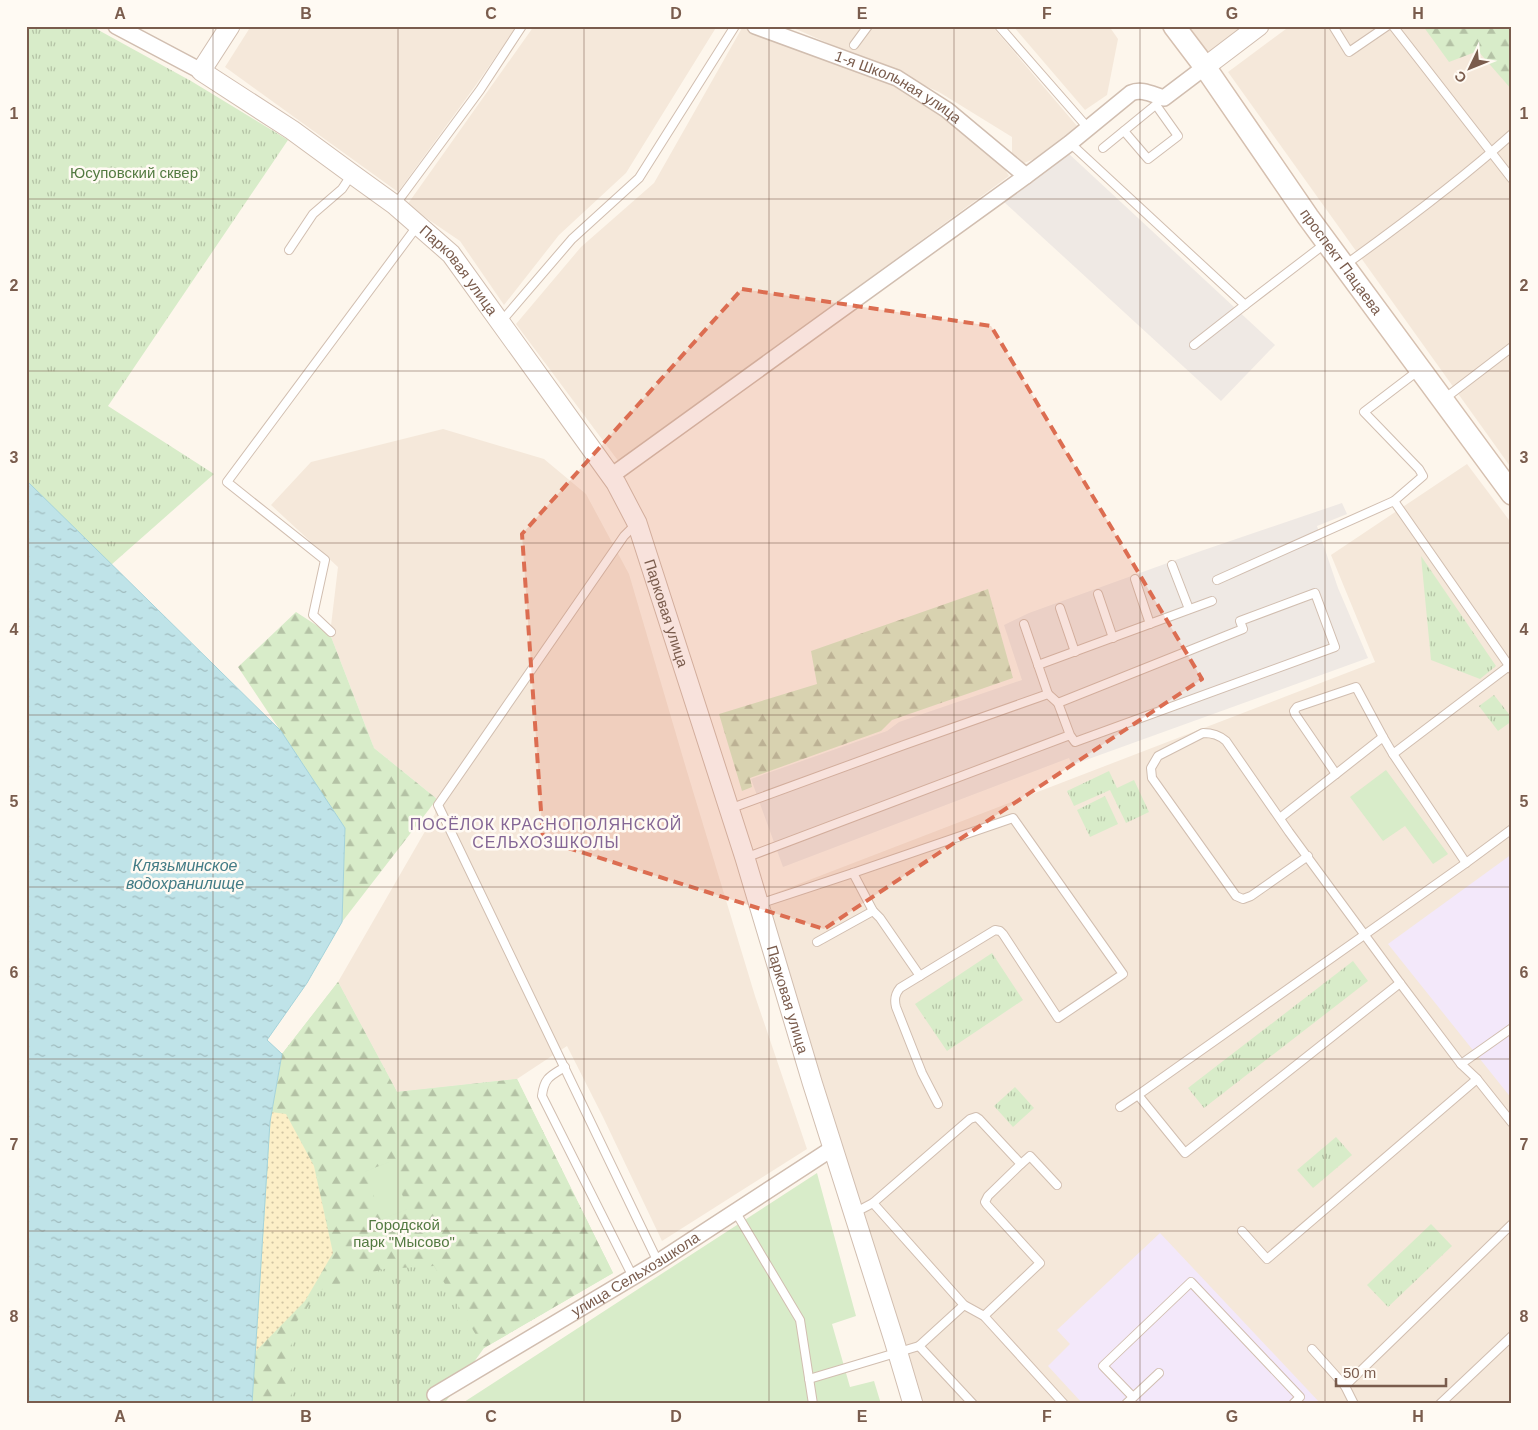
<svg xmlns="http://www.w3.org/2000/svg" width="1538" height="1430" font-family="Arial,sans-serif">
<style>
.residential{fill:#f5e8da}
.industrial{fill:#efe9e4}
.education{fill:#f3e8fa}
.grass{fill:url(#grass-tufts)}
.forest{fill:url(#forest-firs)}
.sand{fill:url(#sand-dots)}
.pitch{fill:#d8ecc9}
.water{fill:url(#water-ripples);stroke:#a5d3da}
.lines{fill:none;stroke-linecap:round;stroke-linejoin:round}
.service-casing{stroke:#d1beb0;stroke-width:10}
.minor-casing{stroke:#d1beb0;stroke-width:18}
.tertiary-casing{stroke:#d1beb0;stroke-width:21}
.secondary-casing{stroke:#d6c0b0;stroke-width:24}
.service{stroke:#fff;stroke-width:8}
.minor{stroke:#fff;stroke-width:15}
.tertiary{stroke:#fff;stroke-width:19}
.secondary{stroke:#fff;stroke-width:21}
.marked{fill:#dc6d51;fill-opacity:0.2;stroke:#dc6d51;stroke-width:4;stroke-dasharray:10 6;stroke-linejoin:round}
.grid{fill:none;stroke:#7a5c4d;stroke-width:1;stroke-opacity:0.55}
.labels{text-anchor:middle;stroke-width:5;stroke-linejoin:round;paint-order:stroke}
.street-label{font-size:15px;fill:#7a5c4d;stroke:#fffaf3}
.park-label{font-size:15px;fill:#537a41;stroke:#fffaf3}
.neighbourhood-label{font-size:16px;letter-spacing:1px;fill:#846695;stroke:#fffaf3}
.water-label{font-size:16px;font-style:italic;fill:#437c86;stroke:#fffaf3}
.neatline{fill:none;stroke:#7a5c4d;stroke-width:2}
.grid-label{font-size:16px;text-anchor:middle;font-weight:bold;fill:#7a5c4d}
</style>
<defs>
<pattern id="grass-tufts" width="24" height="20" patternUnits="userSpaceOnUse" patternTransform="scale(1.25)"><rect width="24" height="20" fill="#d8ecc9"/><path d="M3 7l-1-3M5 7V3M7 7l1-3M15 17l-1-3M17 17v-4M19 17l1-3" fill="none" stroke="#b4c2a5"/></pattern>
<pattern id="forest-firs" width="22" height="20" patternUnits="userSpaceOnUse" patternTransform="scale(1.25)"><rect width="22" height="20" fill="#d8ecc9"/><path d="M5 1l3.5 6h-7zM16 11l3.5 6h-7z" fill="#b4c2a5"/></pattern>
<pattern id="sand-dots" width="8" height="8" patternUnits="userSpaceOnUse" patternTransform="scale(1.25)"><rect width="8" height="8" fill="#fcefc7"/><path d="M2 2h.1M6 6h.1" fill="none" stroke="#d1c5a4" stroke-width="1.8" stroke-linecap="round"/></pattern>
<pattern id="water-ripples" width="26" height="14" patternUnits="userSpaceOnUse" patternTransform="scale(1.25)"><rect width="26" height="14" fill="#bfe3e8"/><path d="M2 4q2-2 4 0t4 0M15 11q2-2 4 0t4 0" fill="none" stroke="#a0bbbe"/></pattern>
</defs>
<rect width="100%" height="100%" fill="#fdf6ec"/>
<g class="residential">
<path d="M251,26H517L476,85L398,192L225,67Z"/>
<path d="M534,26H717L626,173L559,235L504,305L460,241L407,205Z"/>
<path d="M789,26H992L1077,126L1034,159L1024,163L1012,154V137L939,92Z"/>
<path d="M1013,26H1109L1118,39L1107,95L1085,110Z"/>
<path d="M1189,26H1248L1210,55Z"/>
<path d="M1290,26H1512V469L1228,72Z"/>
<path d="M742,28L878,77L940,111L1002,165L1009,176L619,462L516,324L581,247L654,183Z"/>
<path d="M443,429L544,459L586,494L629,574L686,768L755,996L807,1149L662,1241L603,1117L567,1046L517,1079L397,1092L338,982L435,814L437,799L374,748L330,634L338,567L271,505L311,462Z"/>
<path d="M1467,464L1512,524V1404H923L765,897L1375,662L1331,555Z"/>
</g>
<g class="industrial">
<path d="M1068,153L1275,345L1221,401L1004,202Z"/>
<path d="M1342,503L1347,514L1317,526L1338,588L1368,658L1072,765L1069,758L783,867L751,779L887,731L899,722L1022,680L1004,625L1029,613L1198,552Z"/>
</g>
<g class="education">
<path d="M1512,854V1099L1388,944Z"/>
<path d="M1160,1233L1321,1404H1083L1048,1366L1070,1344L1057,1330Z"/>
</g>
<g class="grass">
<path d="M26,26H91L191,81L288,140L108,406L214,474L111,565L26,481Z"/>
<path d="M1421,556L1496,666L1480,679L1431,660Z"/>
<path d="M1494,695L1512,718V721L1498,731L1479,706Z"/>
<path d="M1109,771L1117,788L1134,780L1149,812L1126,823L1110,790L1074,806L1067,791Z"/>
<path d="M1105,796L1118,824L1090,837L1077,810Z"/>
<path d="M992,953L1023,1000L947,1051L915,1004Z"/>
<path d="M1353,961L1368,981L1204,1108L1188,1088Z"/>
<path d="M338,982L397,1092L517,1079L613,1273L484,1348L444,1404H252L282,1054Z"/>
<path d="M1015,1087L1034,1108L1013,1127L994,1106Z"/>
<path d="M1336,1137L1352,1155L1313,1188L1297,1170Z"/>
<path d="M1431,1224L1452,1246L1388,1307L1367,1285Z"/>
</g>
<g class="forest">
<path d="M1423,26H1512V90L1478,51L1449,62Z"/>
<path d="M988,589L1013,678L892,720L881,731L750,778L752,787L742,791L719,714L817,684L811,651Z"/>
<path d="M296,612L330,634L374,748L437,799L342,922L345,828L238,667Z"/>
<path d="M338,982L397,1092L517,1079L613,1273L484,1348L434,1266L383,1269L320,1290L292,1328V1404H252L270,1122L282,1054Z"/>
</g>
<path class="sand" d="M271,1112L286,1114L314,1166L333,1253L305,1301L256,1351Z"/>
<g class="pitch">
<path d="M1386,770L1448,854L1433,864L1405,826L1383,841L1350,797Z"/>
<path d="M389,1162L408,1209L383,1219L364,1172Z"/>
<path d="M817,1173L856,1316L832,1324L850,1387L874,1381L881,1404H461Z"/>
</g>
<path class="water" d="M26,480L281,731L345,828L342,922L307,983L267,1040L282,1054L270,1122L252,1404H26Z"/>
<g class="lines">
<g class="service-casing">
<g id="service">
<path d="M999,26L1088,128"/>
<path d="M1333,26L1349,52L1387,26"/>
<path d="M1393,26L1512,179"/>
<path d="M854,45L868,26"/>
<path d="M1124,131L1148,159L1178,136L1156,105"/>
<path d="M1070,143L1245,305L1326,243"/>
<path d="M1103,148L1158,103"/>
<path d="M395,205L480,90L522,26"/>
<path d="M289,250L313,214L342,189L352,174"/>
<path d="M1345,265C1402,224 1460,181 1512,134"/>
<path d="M500,323L572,239L639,178L735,26"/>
<path d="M1194,345L1245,305"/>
<path d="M1444,399L1512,347"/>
<path d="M1394,501L1423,476L1419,469L1364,412L1419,370"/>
<path d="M636,524L624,536L438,805L658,1262"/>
<path d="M1172,565L1189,609"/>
<path d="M1135,579L1150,624"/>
<path d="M1217,580L1394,501L1512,670"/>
<path d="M1098,594L1113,638"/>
<path d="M1060,608L1075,652"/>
<path d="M1024,624L1048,694"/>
<path d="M331,632L313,615L325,560L227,482L418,225"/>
<path d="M1038,665L1212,601"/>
<path d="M1393,754L1466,863"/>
<path d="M1336,774L1295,714L1294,711L1297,707L1356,687L1383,737"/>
<path d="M729,809L904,745L1048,694L1058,703"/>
<path d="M1280,818L1383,737L1393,754L1509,666"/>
<path d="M1308,856L1251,896L1243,899L1236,896L1152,778L1151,768L1158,756L1203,733C1213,733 1219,735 1226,741L1289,832L1400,983L1461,1064L1477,1079L1512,1123"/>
<path d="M745,858L1070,735L1075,742L1335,647L1315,593L1240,621L1243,629L1058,703L1070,735"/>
<path d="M853,873L873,911L880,918L920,976"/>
<path d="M759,904L853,873L1013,818L1123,974L1058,1018L1003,934L1000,931L995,930L900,988C895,994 894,999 896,1007L922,1073L938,1104"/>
<path d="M817,942L873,911"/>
<path d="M1400,983L1185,1153L1138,1095L1466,863L1512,829"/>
<path d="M1461,1064L1512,1028"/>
<path d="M565,1067C550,1076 544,1078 542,1096L633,1277"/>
<path d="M1120,1107L1138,1095"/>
<path d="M1021,1164L1030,1156L1057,1185"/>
<path d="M873,1203L964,1305L984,1316L1064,1404"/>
<path d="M735,1211L800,1320L813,1404"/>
<path d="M854,1213L873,1203L970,1119L976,1117L979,1119L1021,1164L988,1196L985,1202L987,1205L1040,1263L984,1316"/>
<path d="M1242,1231L1267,1259L1477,1079"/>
<path d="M919,1346L973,1404"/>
<path d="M1312,1349L1345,1386"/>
<path d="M809,1379L919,1346L964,1305"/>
<path d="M1133,1397L1103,1366L1191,1282L1300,1397L1293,1404"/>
<path d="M1126,1404L1159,1373"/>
<path d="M1354,1404L1345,1386L1512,1224"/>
<path d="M1440,1404L1512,1336"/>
</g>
</g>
<g class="minor-casing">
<g id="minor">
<path d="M116,26L201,71"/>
<path id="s1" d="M755,26L897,78L947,110L1026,176"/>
<path d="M611,476L1026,176L1070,143L1131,93C1142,88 1153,95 1164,98L1205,67"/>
<path id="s2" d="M435,1395L658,1262L833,1148"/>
</g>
</g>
<g class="tertiary-casing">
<g id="tertiary">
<path id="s3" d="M230,26L201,71L292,130L352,174L395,205L451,254L616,483L637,523L745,858L812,1082L894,1340L913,1404"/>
<path d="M1205,67L1259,26"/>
</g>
</g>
<g class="secondary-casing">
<g id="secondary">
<path id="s4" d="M1174,26L1205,67L1308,217L1512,494"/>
</g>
</g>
<use href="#service" class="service"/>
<use href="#minor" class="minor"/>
<use href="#tertiary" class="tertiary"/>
<use href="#secondary" class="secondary"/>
</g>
<path class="marked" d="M742,289L991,326L1202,679L824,929L543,840L522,534Z"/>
<path class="grid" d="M213,26V1404M398,26V1404M584,26V1404M769,26V1404M954,26V1404M1140,26V1404M1325,26V1404M26,199H1512M26,371H1512M26,543H1512M26,715H1512M26,887H1512M26,1059H1512M26,1231H1512"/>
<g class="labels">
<g class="street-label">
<text dy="5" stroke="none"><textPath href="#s1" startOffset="156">1-я Школьная улица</textPath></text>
<text dy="5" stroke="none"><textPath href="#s4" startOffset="289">проспект Пацаева</textPath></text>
<text dy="5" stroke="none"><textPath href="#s3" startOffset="381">Парковая улица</textPath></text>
<text dy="5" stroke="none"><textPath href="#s3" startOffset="786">Парковая улица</textPath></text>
<text dy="5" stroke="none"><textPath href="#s3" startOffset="1191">Парковая улица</textPath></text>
<text dy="5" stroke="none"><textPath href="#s2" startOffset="234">улица Сельхозшкола</textPath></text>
</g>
<g class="park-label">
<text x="134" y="178">Юсуповский сквер</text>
<text x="404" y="1230">Городской<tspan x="404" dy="17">парк "Мысово"</tspan></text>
</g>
<g class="neighbourhood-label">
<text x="546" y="830">ПОСЁЛОК КРАСНОПОЛЯНСКОЙ<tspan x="546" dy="18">СЕЛЬХОЗШКОЛЫ</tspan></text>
</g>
<g class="water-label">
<text x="185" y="871">Клязьминское<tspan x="185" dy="18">водохранилище</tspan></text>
</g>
</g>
<rect width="1538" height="1430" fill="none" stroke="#fffaf3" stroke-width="55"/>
<g transform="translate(1470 68) rotate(227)" stroke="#fffaf3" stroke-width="4" paint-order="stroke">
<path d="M0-4L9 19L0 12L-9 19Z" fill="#7a5c4d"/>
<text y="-8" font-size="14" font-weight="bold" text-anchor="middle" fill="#7a5c4d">С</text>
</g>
<path d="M1336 1378v8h110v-8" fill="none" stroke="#7a5c4d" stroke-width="2.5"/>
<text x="1343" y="1378" font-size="15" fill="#7a5c4d" stroke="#fffaf3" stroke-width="4" paint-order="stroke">50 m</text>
<rect x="28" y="28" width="1482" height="1374" class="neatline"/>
<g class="grid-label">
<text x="120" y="19">A</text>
<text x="306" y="19">B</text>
<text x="491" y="19">C</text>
<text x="676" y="19">D</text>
<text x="862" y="19">E</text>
<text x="1047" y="19">F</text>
<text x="1232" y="19">G</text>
<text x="1418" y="19">H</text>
<text x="14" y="119">1</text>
<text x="1524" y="119">1</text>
<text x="14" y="291">2</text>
<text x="1524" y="291">2</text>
<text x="14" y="463">3</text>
<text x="1524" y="463">3</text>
<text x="14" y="635">4</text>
<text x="1524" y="635">4</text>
<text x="14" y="807">5</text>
<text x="1524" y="807">5</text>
<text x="14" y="978">6</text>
<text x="1524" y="978">6</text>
<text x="14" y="1150">7</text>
<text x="1524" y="1150">7</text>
<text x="14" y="1322">8</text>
<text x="1524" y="1322">8</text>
<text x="120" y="1422">A</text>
<text x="306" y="1422">B</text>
<text x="491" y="1422">C</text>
<text x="676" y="1422">D</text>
<text x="862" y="1422">E</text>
<text x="1047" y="1422">F</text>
<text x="1232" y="1422">G</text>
<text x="1418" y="1422">H</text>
</g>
</svg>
